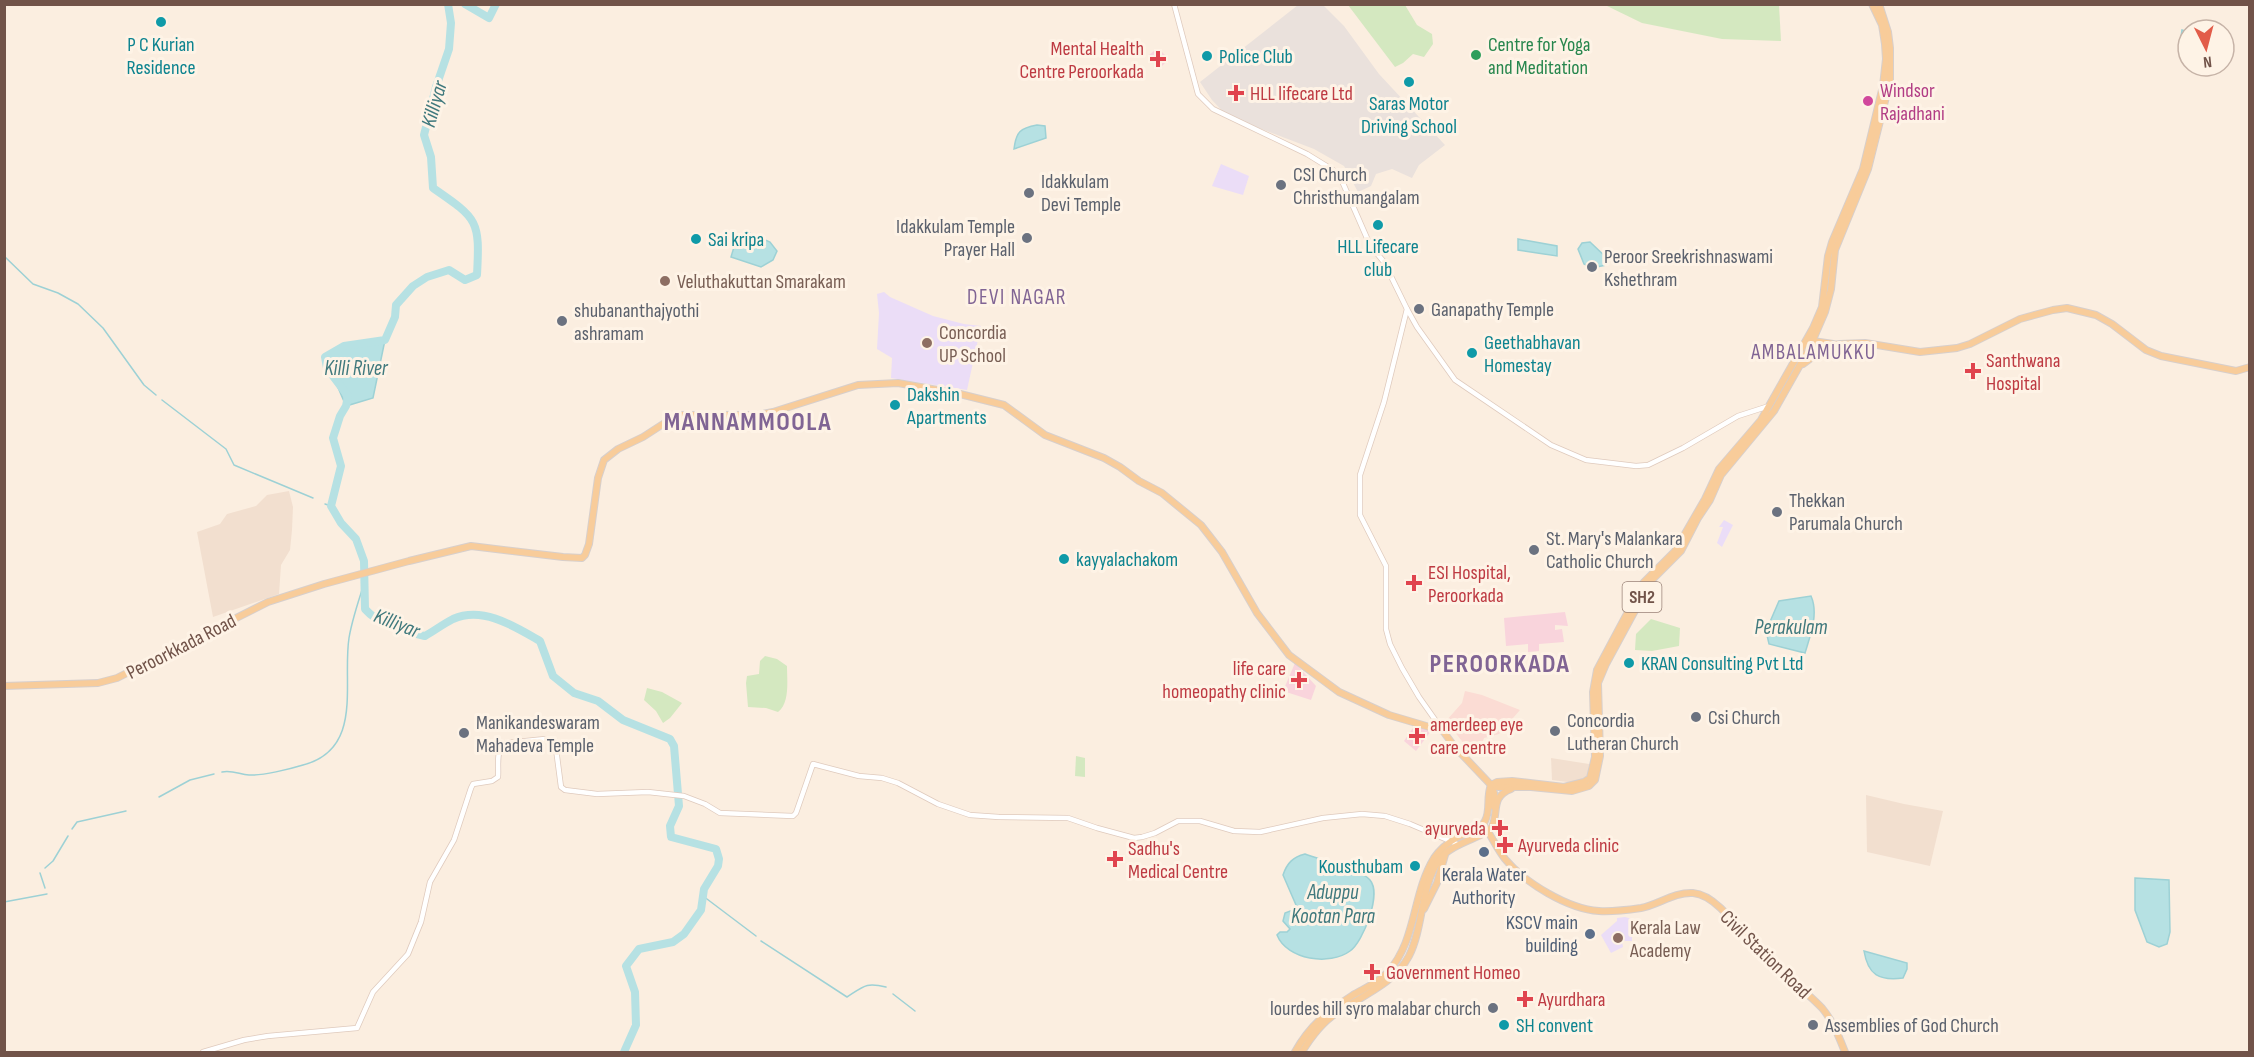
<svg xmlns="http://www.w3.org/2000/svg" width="2254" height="1057" font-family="'Sofia Sans Condensed',sans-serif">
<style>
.residential{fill:#f2dfcf}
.commercial{fill:#fbdcd4}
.industrial{fill:#eae1dc}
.education{fill:#ebddf7}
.medical{fill:#f9d4dc}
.green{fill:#d4e8c0}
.water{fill:#b6e1e3;stroke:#9dd1d5;stroke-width:1.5}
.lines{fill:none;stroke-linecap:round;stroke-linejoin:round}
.stream{stroke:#9dd1d5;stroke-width:1.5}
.river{stroke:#b6e1e3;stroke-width:8}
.minor-casing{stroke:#dfcabd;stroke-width:6}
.major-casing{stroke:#d7cfcc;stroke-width:8}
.minor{stroke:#fff;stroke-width:4.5}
.major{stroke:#f8cc9a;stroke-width:6}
.culture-dot{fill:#0f9aa8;stroke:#fef3e6;stroke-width:2}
.leisure-dot{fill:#2e9e5b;stroke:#fef3e6;stroke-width:2}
.health-dot{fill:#e0444e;stroke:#fef3e6;stroke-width:2}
.hotel-dot{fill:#d1479c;stroke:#fef3e6;stroke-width:2}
.worship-dot{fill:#6b7280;stroke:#fef3e6;stroke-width:2}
.education-dot{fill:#8d6e63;stroke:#fef3e6;stroke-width:2}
.service-dot{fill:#5c6f8a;stroke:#fef3e6;stroke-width:2}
.labels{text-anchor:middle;stroke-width:6;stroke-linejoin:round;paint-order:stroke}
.shield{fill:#fef3e6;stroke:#9b8378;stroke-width:1.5}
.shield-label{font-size:18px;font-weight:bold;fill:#715349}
.culture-label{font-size:20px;fill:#0d838f;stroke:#fef3e6;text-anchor:start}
.leisure-label{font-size:20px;fill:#27864d;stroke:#fef3e6;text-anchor:start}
.health-label{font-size:20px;fill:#be3a42;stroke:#fef3e6;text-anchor:start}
.hotel-label{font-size:20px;fill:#b23c85;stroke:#fef3e6;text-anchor:start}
.worship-label{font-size:20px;fill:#5b616d;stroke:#fef3e6;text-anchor:start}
.education-label{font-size:20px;fill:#785e54;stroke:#fef3e6;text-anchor:start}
.street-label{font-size:20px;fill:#715349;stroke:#fef3e6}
.service-label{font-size:20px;fill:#4e5e75;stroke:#fef3e6}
.water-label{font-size:21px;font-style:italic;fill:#40797d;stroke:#fef3e6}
.neighbourhood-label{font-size:21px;letter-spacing:1.5px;fill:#806494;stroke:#fef3e6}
.district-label{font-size:26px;font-weight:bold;letter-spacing:1.5px;fill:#806494;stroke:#fef3e6}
</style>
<rect width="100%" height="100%" fill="#fbeee0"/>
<g class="residential">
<path d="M289,491L293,507L292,530L290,550L281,565L279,594L213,617L197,532L220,524L227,514L256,506L267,495Z"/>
<path d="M1551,758L1589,764L1588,777L1575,783L1552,780Z"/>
<path d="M1866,795L1904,804L1943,811L1930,866L1867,852Z"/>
</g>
<path class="commercial" d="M1465,691L1482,695L1520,710L1499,734L1484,738L1479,753L1473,755L1446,721L1462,703Z"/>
<path class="industrial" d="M1298,5H1323L1344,26L1379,74L1445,145L1419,165L1412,178L1392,169L1376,174L1371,186L1358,192L1344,166L1314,149L1227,116L1212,100L1200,82Z"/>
<g class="education">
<path d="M1221,164L1249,176L1243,195L1212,186Z"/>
<path d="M884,292L890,297L933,316L964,324L981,326L967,390L891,378L892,358L877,349L879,313L877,294Z"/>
<path d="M1724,520L1733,525L1722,547L1717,543L1723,527H1719Z"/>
<path d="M1625,917L1632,919V941H1622L1623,947L1611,953L1601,935L1617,921V918Z"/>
</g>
<g class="medical">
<path d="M1155,50L1159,54L1162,52L1165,55L1163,57L1166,62L1160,68L1148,56Z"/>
<path d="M1565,612L1568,626L1555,625V630L1562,629L1564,642L1539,644V651L1528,652V644L1506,646L1504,618Z"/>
<path d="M1295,663L1316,686L1311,700L1283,691Z"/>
<path d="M1415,725L1431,731L1416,751L1404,741Z"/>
</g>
<g class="green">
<path d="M1348,5H1405L1417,25L1432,34L1433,44L1424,57L1413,54L1403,63L1395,67Z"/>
<path d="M1605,5H1779L1781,41L1722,39L1642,23Z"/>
<path d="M1651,619L1680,628L1679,646L1652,651L1635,650L1636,634Z"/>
<path d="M765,656L777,659L787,666C787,680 790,703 778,712L766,708L748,707L746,683L747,676L759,674L760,661Z"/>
<path d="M647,688L662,692L682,703L670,718L663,723L656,711L644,700Z"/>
<path d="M1076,756L1085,758V777L1075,776Z"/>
</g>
<g class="water">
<path d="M2182,30L2188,32V55L2179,51Z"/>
<path d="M1037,125L1045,126L1046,138L1014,149C1016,132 1020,128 1037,125Z"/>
<path d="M747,232L770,242L777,251L773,260L761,267L731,257L737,237Z"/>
<path d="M1518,239L1557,246V256L1518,250Z"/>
<path d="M1590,242L1609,260L1606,265L1592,268L1584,264L1578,249L1582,243Z"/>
<path d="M385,340L373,398L346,406L325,357L344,346Z"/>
<path d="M1811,596C1819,614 1810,636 1805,653L1769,644L1766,631L1779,601Z"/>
<path d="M1305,854C1321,860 1359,868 1370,880C1382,894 1363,942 1350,951C1330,966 1287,960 1277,935L1280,932H1287L1290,929L1283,921L1285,913L1293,910L1296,905L1283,875C1287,863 1293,857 1305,854Z"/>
<path d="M2135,878L2169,880L2170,932L2167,944L2159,947L2147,942L2135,910Z"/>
<path d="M1864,951L1907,963V969L1903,978C1879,981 1868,975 1864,951Z"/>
</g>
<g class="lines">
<g class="stream">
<path d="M4,256L33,284L58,293L78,304L103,328L144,385L156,395"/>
<path d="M162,400L226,449L234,465L313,498"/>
<path d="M325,504L331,506"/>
<path d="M222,772C232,770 239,774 249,775C262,776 290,769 303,765C364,749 342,683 349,638C352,620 358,602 364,584"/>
<path d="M159,797L190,780L214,774"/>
<path d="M72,829L77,822L126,811"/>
<path d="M45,868L53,861L68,836"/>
<path d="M40,873L45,888"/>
<path d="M703,896L756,936"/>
<path d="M4,902L47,894"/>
<path d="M761,941L847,997C864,986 866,982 886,987"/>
<path d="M893,994L915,1011"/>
</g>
<g class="river">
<path d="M448,4L451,23L449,49L436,87L424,135L431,157L433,188C478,219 480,220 477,275L465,280L449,270L427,277L413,286L396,305L395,317L385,340L344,346L325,357L327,368L348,396L346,406L340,416L333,438L341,466L331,506L341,523L356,539L364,561L365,609C380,626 404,631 425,636C434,631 443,624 453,619C483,606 514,626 540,641L553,676L574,693L598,701L623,720L670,739L674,746L679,806L670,826L671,837L716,849L719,859L718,866L704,889L701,910L684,934L673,942L639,949L626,966L635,992L636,1025L624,1052"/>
<path d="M465,4L489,18L496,4"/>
</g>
<g class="minor-casing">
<g id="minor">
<path d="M1174,4L1198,94L1213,109L1307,154L1333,170L1342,181L1370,245L1384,262L1407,309L1384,402L1360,475V515L1386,566V629L1390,644L1402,668L1419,697L1443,731"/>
<path d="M1407,309L1417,327L1455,380L1551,445L1586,460L1636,466L1648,465L1683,448L1738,416L1769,406"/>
<path d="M203,1052L244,1040L268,1036L357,1028L373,992L408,954L421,922L430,882L454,840L471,788L473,784L492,781L498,777C499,766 495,749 506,743L545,739L555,741L561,787L565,790L597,794L648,792L684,796L705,804L720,813L793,816L796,813L813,764L859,776L882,778L898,783L938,804L970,815L999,817L1068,818L1097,828L1134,838L1142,837L1155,833L1178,821H1200L1234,831L1260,832L1323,818L1362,814L1385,816L1410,824L1457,844"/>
</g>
</g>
<g class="major-casing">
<g id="major">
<path d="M1813,341L1833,344"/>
<path d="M1809,349L1840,344L1865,343L1920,352L1957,348L1970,344L2020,319L2053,310L2067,308L2096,315L2112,324L2146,350L2161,356L2236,371L2250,367"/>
<path d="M1803,364L1811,358L1831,349"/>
<path d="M4,686L98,683L117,678L268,602L324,584L409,561L471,546L563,557L582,558L585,555L589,544L598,478L604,460L618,449L643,437L677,415H758L773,412L858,385L898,383L960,394L1004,405L1045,435L1104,458L1120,467L1139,481L1162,493L1201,525L1222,552L1257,613L1289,655L1339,692L1389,715L1443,731L1454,746L1491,785L1494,793V807"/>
<path d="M1491,785L1498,787H1531L1572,791L1589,786L1595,780L1600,756L1598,683L1606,664L1651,581L1681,551L1698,518L1710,500L1721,475L1774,411L1809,349L1825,312L1831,289L1835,250L1868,169L1890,81V48L1888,32L1879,4"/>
<path d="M1491,785L1497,782L1512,781L1564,787L1584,782L1590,778L1595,757L1593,692L1597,670L1644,582L1675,551L1705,499L1719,469L1761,420L1813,328L1822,307L1828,256L1832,242L1863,169L1883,86L1886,59L1885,44L1882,25L1872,4"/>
<path d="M1483,824C1491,835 1497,849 1505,859C1525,883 1568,909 1599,911C1613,912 1627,910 1641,908C1658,905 1674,892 1693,893C1720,895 1745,940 1763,957C1782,974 1804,989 1822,1008C1833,1021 1839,1037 1845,1052"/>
<path d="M1424,909L1437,883L1445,855"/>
<path d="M1295,1052C1310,1025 1327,1012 1353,995C1365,988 1378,983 1388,972C1417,940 1412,894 1434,858C1440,849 1449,842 1458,837C1467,832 1480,832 1485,821C1491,810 1486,797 1491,785"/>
<path d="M1302,1052C1311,1037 1322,1022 1338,1012C1362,996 1395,983 1409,956C1424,926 1420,888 1439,860C1452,842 1486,837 1492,827C1499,812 1490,797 1511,789"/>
</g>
</g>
<use href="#minor" class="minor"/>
<use href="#major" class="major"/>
</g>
<g class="culture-dot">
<circle cx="161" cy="22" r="6"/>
<circle cx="1207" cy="56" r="6"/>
<circle cx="1409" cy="82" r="6"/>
<circle cx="1378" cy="225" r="6"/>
<circle cx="696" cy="239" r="6"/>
<circle cx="1472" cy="353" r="6"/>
<circle cx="895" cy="405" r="6"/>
<circle cx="1064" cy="559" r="6"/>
<circle cx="1629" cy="663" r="6"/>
<circle cx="1415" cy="866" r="6"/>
<circle cx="1504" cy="1025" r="6"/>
</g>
<circle class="leisure-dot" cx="1476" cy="55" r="6"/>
<g class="health-dot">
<path d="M1155 50h6v6h6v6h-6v6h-6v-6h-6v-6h6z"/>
<path d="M1233 84h6v6h6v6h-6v6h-6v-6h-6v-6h6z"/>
<path d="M1970 362h6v6h6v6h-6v6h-6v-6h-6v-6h6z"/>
<path d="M1411 574h6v6h6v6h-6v6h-6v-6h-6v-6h6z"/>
<path d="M1296 671h6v6h6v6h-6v6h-6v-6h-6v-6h6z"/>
<path d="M1414 727h6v6h6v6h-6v6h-6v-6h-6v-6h6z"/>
<path d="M1497 819h6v6h6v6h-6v6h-6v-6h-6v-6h6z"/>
<path d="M1502 836h6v6h6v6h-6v6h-6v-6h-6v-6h6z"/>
<path d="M1112 850h6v6h6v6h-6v6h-6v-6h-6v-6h6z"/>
<path d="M1369 963h6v6h6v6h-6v6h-6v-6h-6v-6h6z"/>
<path d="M1522 990h6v6h6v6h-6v6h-6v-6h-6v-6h6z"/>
</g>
<circle class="hotel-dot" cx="1868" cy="101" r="6"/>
<g class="worship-dot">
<circle cx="1281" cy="185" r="6"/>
<circle cx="1029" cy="193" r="6"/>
<circle cx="1027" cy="238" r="6"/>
<circle cx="1592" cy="267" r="6"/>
<circle cx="1419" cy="309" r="6"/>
<circle cx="562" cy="321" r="6"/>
<circle cx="1777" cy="512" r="6"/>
<circle cx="1534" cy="550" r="6"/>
<circle cx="1696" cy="717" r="6"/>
<circle cx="1555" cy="731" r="6"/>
<circle cx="464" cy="733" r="6"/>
<circle cx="1493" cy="1008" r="6"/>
<circle cx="1813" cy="1025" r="6"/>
</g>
<g class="education-dot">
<circle cx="665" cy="281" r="6"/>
<circle cx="927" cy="343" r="6"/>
<circle cx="1618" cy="938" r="6"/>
</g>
<g class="service-dot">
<circle cx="1484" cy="852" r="6"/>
<circle cx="1590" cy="934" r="6"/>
</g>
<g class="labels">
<rect class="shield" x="1622.5" y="582" width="39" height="30" rx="4.5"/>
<g class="shield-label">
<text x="1642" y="603">SH2</text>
</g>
<g class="culture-label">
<text x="161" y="51" text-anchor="middle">P C Kurian<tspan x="161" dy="23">Residence</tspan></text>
<text x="1219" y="63">Police Club</text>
<text x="1409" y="110" text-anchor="middle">Saras Motor<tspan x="1409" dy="23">Driving School</tspan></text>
<text x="708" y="246">Sai kripa</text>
<text x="1378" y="253" text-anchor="middle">HLL Lifecare<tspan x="1378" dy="23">club</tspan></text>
<text x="1484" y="349">Geethabhavan<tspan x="1484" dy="23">Homestay</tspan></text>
<text x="907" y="401">Dakshin<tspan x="907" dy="23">Apartments</tspan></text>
<text x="1076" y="566">kayyalachakom</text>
<text x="1641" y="670">KRAN Consulting Pvt Ltd</text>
<text x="1403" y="873" text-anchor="end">Kousthubam</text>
<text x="1516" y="1032">SH convent</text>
</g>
<g class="leisure-label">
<text x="1488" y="51">Centre for Yoga<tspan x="1488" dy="23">and Meditation</tspan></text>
</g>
<g class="health-label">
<text x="1144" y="55" text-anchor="end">Mental Health<tspan x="1144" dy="23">Centre Peroorkada</tspan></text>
<text x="1250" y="100">HLL lifecare Ltd</text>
<text x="1986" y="367">Santhwana<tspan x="1986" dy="23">Hospital</tspan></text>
<text x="1428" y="579">ESI Hospital,<tspan x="1428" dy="23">Peroorkada</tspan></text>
<text x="1286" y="675" text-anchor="end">life care<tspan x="1286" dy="23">homeopathy clinic</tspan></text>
<text x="1430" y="731">amerdeep eye<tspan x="1430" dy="23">care centre</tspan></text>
<text x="1486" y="835" text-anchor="end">ayurveda</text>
<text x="1518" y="852">Ayurveda clinic</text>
<text x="1128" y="855">Sadhu's<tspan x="1128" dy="23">Medical Centre</tspan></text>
<text x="1386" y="979">Government Homeo</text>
<text x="1538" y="1006">Ayurdhara</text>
</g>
<g class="hotel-label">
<text x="1880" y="97">Windsor<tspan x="1880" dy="23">Rajadhani</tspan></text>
</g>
<g class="worship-label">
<text x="1293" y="181">CSI Church<tspan x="1293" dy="23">Christhumangalam</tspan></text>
<text x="1041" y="188">Idakkulam<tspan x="1041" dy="23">Devi Temple</tspan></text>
<text x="1015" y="233" text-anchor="end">Idakkulam Temple<tspan x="1015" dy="23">Prayer Hall</tspan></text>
<text x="1604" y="263">Peroor Sreekrishnaswami<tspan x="1604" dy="23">Kshethram</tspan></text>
<text x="1431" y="316">Ganapathy Temple</text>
<text x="574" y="317">shubananthajyothi<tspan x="574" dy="23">ashramam</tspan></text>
<text x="1789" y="507">Thekkan<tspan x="1789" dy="23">Parumala Church</tspan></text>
<text x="1546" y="545">St. Mary's Malankara<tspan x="1546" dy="23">Catholic Church</tspan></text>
<text x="1708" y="724">Csi Church</text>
<text x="1567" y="727">Concordia<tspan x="1567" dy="23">Lutheran Church</tspan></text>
<text x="476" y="729">Manikandeswaram<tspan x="476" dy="23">Mahadeva Temple</tspan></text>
<text x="1481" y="1015" text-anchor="end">lourdes hill syro malabar church</text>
<text x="1825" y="1032">Assemblies of God Church</text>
</g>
<g class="education-label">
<text x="677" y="288">Veluthakuttan Smarakam</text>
<text x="939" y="339">Concordia<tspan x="939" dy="23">UP School</tspan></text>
<text x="1630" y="934">Kerala Law<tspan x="1630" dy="23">Academy</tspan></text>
</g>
<g class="street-label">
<text transform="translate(181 646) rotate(-27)" y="7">Peroorkkada Road</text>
<text transform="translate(1766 954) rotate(44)" y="7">Civil Station Road</text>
</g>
<g class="service-label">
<text x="1484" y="881">Kerala Water<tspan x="1484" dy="23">Authority</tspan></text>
<text x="1578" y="929" text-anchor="end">KSCV main<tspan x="1578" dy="23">building</tspan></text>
</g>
<g class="water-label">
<text transform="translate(434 104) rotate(-74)" y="7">Killiyar</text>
<text x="356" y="375">Killi River</text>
<text transform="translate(397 623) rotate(21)" y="7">Killiyar</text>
<text x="1791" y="634">Perakulam</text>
<text x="1333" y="899">Aduppu<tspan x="1333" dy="24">Kootan Para</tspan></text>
</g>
<g class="neighbourhood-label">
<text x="1017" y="304">DEVI NAGAR</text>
<text x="1814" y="359">AMBALAMUKKU</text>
</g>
<g class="district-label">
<text x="748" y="430">MANNAMMOOLA</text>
<text x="1500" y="672">PEROORKADA</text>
</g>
</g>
<rect width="2254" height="1057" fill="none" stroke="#715349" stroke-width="12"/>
<g transform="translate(2206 48) rotate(174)"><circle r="28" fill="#fef3e6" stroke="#c6b3a7" stroke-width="1.5"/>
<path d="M0-4.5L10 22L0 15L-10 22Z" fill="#e25c49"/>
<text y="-9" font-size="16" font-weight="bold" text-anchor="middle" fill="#715349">N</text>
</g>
</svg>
